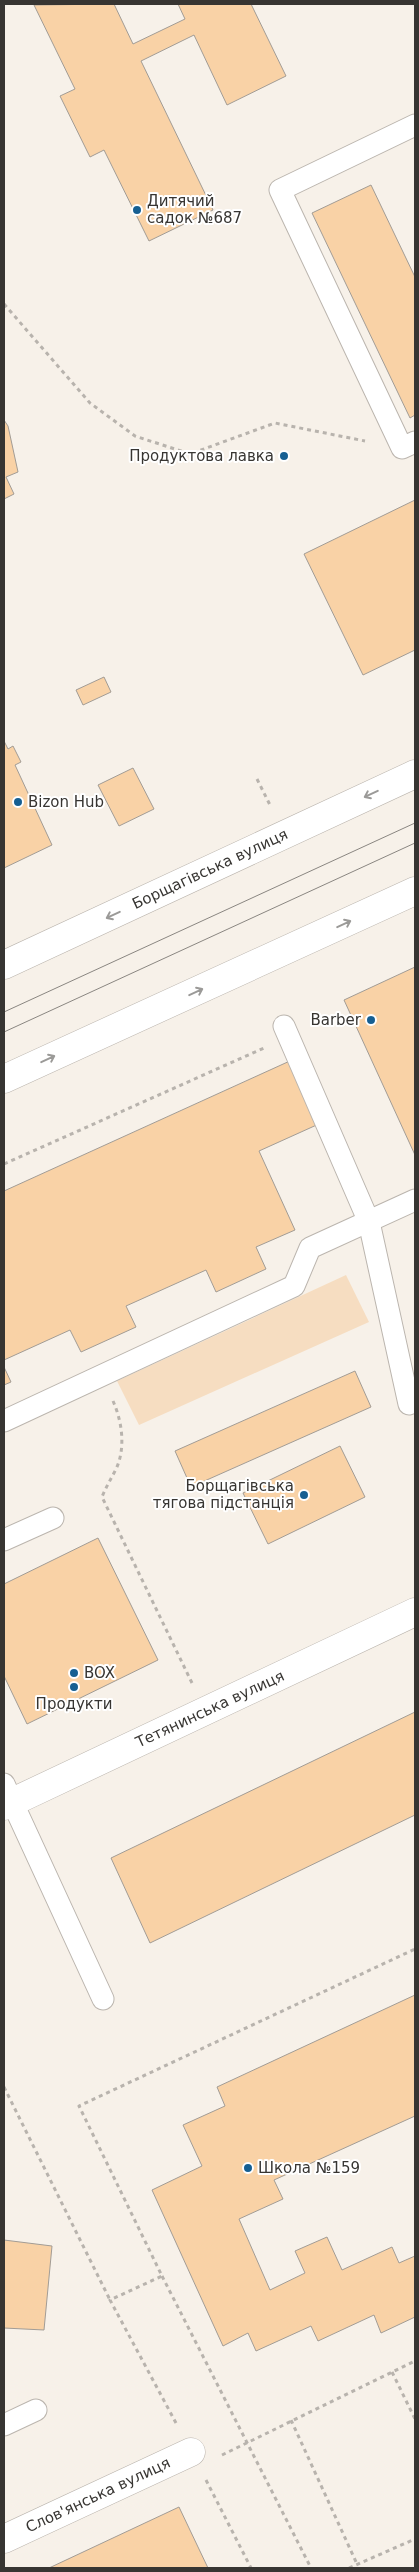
<svg xmlns="http://www.w3.org/2000/svg" width="419" height="2572" font-family="'DejaVu Sans',sans-serif">
<style>
.green{fill:#f6ddc1}
.building{fill:#f9d2a6;stroke:#a29c95}
.lines{fill:none;stroke-linecap:round;stroke-linejoin:round}
.lane-casing{stroke:#bbb5ae;stroke-width:23}
.street-casing{stroke:#bbb5ae;stroke-width:29}
.primary-casing{stroke:#bbb5ae;stroke-width:29}
.path{stroke:#b8b3ad;stroke-width:3;stroke-dasharray:4 4;stroke-linecap:butt}
.lane{stroke:#fff;stroke-width:21}
.street{stroke:#fff;stroke-width:28}
.primary{stroke:#fff;stroke-width:28}
.tram{stroke:#8a8681;stroke-width:1}
.oneway{stroke:#9b9a98}
.poi-dot{fill:#165f92;stroke:#fff;stroke-width:2}
.labels{text-anchor:middle;stroke-width:4;stroke-linejoin:round;paint-order:stroke}
.poi-label{font-size:15px;fill:#373532;stroke:#fff;text-anchor:start}
.street-label{font-size:15px;fill:#373532;stroke:#fff}
</style>
<rect width="100%" height="100%" fill="#f7f1e9"/>
<path class="green" d="M346,1275L369,1322L139,1425L117,1381Z"/>
<g class="building">
<path d="M114,4L133,44L185,19L178,4H251L286,76L227,105L194,35L141,61L213,210L149,241L104,150L90,157L60,96L75,89L34,5Z"/>
<path d="M371,185L415,277V415L410,418L312,213Z"/>
<path d="M4,420L8,426L18,472L6,477L14,494L4,499Z"/>
<path d="M415,500V650L363,675L304,554Z"/>
<path d="M104,677L111,692L83,705L76,690Z"/>
<path d="M4,741L8,749L13,746L21,762L15,765L52,845L4,868Z"/>
<path d="M133,768L154,809L119,826L98,785Z"/>
<path d="M415,967V1155L344,1000Z"/>
<path d="M292,1060L321,1123L259,1151L295,1230L256,1247L266,1269L216,1292L206,1270L126,1306L136,1327L81,1352L70,1330L4,1360V1191Z"/>
<path d="M4,1367L11,1382L4,1385Z"/>
<path d="M355,1371L371,1407L191,1487L175,1451Z"/>
<path d="M340,1446L365,1497L268,1544L243,1493Z"/>
<path d="M98,1538L158,1660L27,1724L4,1676V1584Z"/>
<path d="M415,1712V1815L150,1943L111,1858Z"/>
<path d="M415,1995V2116L274,2180L283,2199L239,2219L270,2290L305,2273L295,2251L327,2237L342,2270L392,2247L399,2263L415,2256V2317L381,2333L374,2315L318,2341L311,2326L256,2351L248,2333L223,2346L152,2190L202,2166L183,2125L225,2106L217,2087Z"/>
<path d="M4,2240L52,2246L44,2330L4,2328Z"/>
<path d="M179,2507L208,2568H49Z"/>
</g>
<g class="lines">
<g class="lane-casing">
<g id="lane">
<path d="M415,125L280,190L402,448L415,442"/>
<path d="M284,1026L369,1222L409,1404"/>
<path d="M4,1421L294,1286L310,1248L415,1200"/>
<path d="M4,1540L53,1518"/>
<path d="M4,1784L103,1999"/>
<path d="M4,2425L36,2410"/>
</g>
</g>
<g class="street-casing">
<g id="street">
<path d="M4,1806L415,1612"/>
<path d="M4,2539L191,2452"/>
</g>
</g>
<g class="primary-casing">
<g id="primary">
<path d="M4,965L415,774"/>
<path d="M4,1079L415,891"/>
</g>
</g>
<g class="path">
<path d="M4,304L90,403L135,436L190,454L275,423L365,441"/>
<path d="M257,779L270,805"/>
<path d="M4,1164L264,1048"/>
<path d="M113,1401C122,1421 126,1448 116,1469C111,1479 106,1487 102,1497L192,1683"/>
<path d="M4,2087L110,2300"/>
<path d="M162,2276L311,2568"/>
<path d="M392,2372L415,2419"/>
<path d="M291,2420L357,2564"/>
<path d="M176,2423L110,2300L162,2276L79,2106L415,1949"/>
<path d="M222,2455L415,2361"/>
<path d="M206,2480L251,2568"/>
<path d="M349,2568L415,2539"/>
</g>
<use href="#lane" class="lane"/>
<use href="#street" class="street"/>
<use href="#primary" class="primary"/>
<g class="tram">
<path d="M4,1012L415,823"/>
<path d="M4,1032L415,843"/>
</g>
</g>
<defs><path id="oneway-shaft" d="M-6 0H5M1.5-3L5.5 0L1.5 3" fill="none" stroke-width="1.6" stroke-linecap="round" stroke-linejoin="round" transform="scale(1.25)"/></defs>
<g class="oneway">
<use href="#oneway-shaft" transform="translate(371 794) rotate(155)"/>
<use href="#oneway-shaft" transform="translate(113 915) rotate(155)"/>
<use href="#oneway-shaft" transform="translate(344 924) rotate(-25)"/>
<use href="#oneway-shaft" transform="translate(196 992) rotate(-25)"/>
<use href="#oneway-shaft" transform="translate(48 1059) rotate(-25)"/>
</g>
<g class="poi-dot">
<circle cx="137" cy="210" r="5"/>
<circle cx="284" cy="456" r="5"/>
<circle cx="18" cy="802" r="5"/>
<circle cx="371" cy="1020" r="5"/>
<circle cx="304" cy="1495" r="5"/>
<circle cx="74" cy="1673" r="5"/>
<circle cx="74" cy="1687" r="5"/>
<circle cx="248" cy="2168" r="5"/>
</g>
<g class="labels">
<g class="poi-label">
<text x="147" y="206">Дитячий<tspan x="147" dy="17">садок №687</tspan></text>
<text x="274" y="461" text-anchor="end">Продуктова лавка</text>
<text x="28" y="807">Bizon Hub</text>
<text x="361" y="1025" text-anchor="end">Barber</text>
<text x="294" y="1491" text-anchor="end">Борщагівська<tspan x="294" dy="17">тягова підстанція</tspan></text>
<text x="84" y="1678">BOX</text>
<text x="74" y="1709" text-anchor="middle">Продукти</text>
<text x="258" y="2173">Школа №159</text>
</g>
<g class="street-label">
<text transform="translate(210 869) rotate(-25)" y="5">Борщагівська вулиця</text>
<text transform="translate(210 1709) rotate(-25)" y="5">Тетянинська вулиця</text>
<text transform="translate(98 2495) rotate(-25)" y="5">Слов'янська вулиця</text>
</g>
</g>
<rect width="419" height="2572" fill="none" stroke="#373532" stroke-width="10"/>
</svg>
